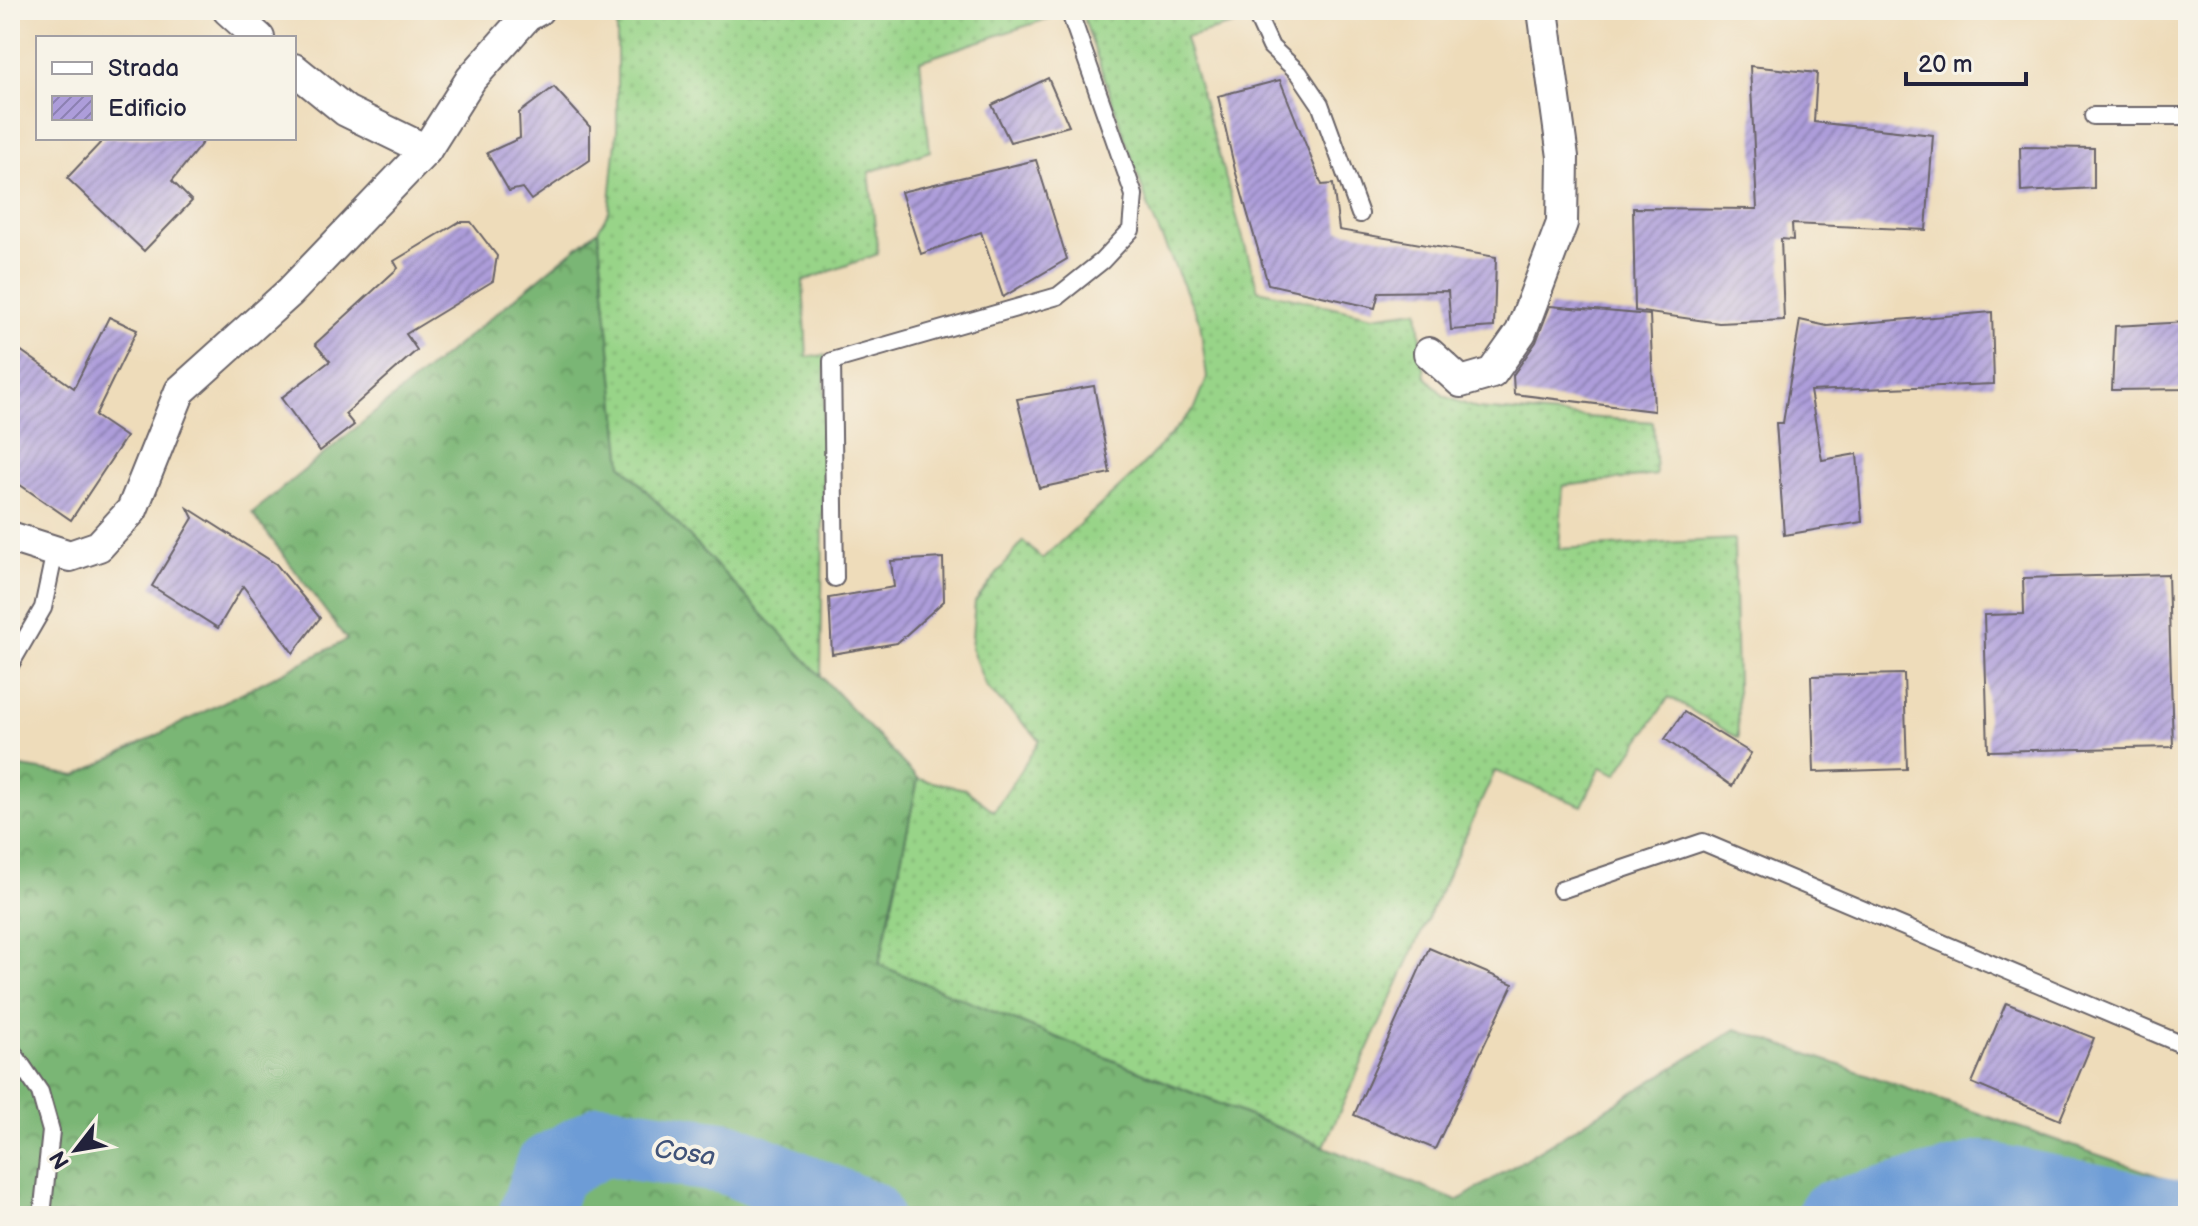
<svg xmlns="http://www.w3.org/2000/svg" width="2198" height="1226" font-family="'Balsamiq Sans',sans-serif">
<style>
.grass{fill:url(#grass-dots);stroke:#5d7b62;stroke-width:2}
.forest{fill:url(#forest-crowns);stroke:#4e6c58;stroke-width:2}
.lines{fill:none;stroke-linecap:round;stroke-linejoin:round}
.river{stroke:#6d9cd6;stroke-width:72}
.building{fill:url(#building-hatch)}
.service-casing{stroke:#696367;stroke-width:20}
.minor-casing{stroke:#696367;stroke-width:34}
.service{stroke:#fff;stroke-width:16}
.minor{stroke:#fff;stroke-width:30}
.labels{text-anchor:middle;stroke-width:8;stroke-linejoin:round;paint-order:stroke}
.water-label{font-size:26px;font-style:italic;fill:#405379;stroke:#f7f3e8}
</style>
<defs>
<pattern id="grass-dots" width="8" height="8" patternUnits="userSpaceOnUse" patternTransform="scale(2)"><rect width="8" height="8" fill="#98d488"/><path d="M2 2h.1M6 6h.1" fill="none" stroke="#83b676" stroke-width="1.8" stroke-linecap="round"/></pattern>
<pattern id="forest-crowns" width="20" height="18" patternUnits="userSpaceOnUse" patternTransform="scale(2)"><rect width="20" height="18" fill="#7ab674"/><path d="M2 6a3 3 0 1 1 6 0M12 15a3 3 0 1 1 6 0" fill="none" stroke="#649460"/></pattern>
<pattern id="building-hatch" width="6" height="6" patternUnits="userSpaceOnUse" patternTransform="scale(2)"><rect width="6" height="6" fill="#ad9dda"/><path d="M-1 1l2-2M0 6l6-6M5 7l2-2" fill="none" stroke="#8c80b2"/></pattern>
</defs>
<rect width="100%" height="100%" fill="#f7f3e8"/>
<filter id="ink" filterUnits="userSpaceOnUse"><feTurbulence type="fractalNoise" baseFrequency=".0125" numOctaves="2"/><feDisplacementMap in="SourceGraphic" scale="16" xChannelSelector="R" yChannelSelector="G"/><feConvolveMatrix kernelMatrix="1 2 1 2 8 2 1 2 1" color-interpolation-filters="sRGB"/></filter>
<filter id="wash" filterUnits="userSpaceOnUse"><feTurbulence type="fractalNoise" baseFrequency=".006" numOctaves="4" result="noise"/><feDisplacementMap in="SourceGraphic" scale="32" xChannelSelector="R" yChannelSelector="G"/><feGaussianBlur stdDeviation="1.8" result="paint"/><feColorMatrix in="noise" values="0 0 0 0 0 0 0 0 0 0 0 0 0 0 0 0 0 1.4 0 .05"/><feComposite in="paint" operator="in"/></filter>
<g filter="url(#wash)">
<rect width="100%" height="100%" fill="#eedcba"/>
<g class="grass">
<path d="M617,10H1058L1059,15L920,61L930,151L869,172L878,254L803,281L807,357L825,355L821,677L622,465L598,230L609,211L617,131Z"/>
<path d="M1081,10H1243L1247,21L1185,38L1258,290L1373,316L1418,310L1425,376L1444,396L1477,409L1653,422L1656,475L1563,486L1559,549L1734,539L1738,738L1669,697L1617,774L1601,767L1582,806L1495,771L1324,1146L879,965L918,779L965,789L994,811L1040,740L986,687L971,648L975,602L1023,541L1042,559L1134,474L1195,408L1207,378L1200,322L1151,214Z"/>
</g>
<path class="forest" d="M598,230L622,465L918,779L879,965L1457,1201L1736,1029L2188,1186V1216H10V765L76,776L347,640L252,513Z"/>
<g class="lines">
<g class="river">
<path d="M534,1216L550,1169L603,1140L727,1158L866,1216"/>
<path d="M1833,1216L1982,1177L2176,1216"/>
</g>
</g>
<g id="blocks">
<g class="building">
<path d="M1750,66L1817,73L1814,122L1933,135L1926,230L1792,224L1793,240L1781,239L1784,320L1719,323L1635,311L1633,208L1757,209Z"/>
<path d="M1048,78L1069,126L1010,142L992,105Z"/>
<path d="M1280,80L1322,185L1333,184L1339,230L1496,257L1494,327L1451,330L1448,291L1379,292L1375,308L1268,284L1235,170L1218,96Z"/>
<path d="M554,87L590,127V160L531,200L522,188L509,191L487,153L520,138L519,113Z"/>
<path d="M105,138H206L172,181L192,201L144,251L67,178Z"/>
<path d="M2020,147L2094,148V188L2021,192Z"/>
<path d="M1036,160L1067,259L1003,297L981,232L921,254L901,192Z"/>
<path d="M459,222H471L497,256L493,281L406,334L417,350L345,414L354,425L320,451L281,398L330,361L315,344L398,268L394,261Z"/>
<path d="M1550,306L1650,315L1654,411L1514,394L1513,375L1536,342Z"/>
<path d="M1992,312L1994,384L1810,391L1822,460L1857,454L1862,522L1784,535L1776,423H1783L1800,320L1827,326Z"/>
<path d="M109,317L137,330L95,416L126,437L71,520L10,478V343L74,388Z"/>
<path d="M2187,322L2188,389L2112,390L2115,326Z"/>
<path d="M1094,386L1110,473L1039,488L1017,399Z"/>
<path d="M188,508L276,564L320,618L293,653L243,586L218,628L152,586L193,518Z"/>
<path d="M943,558L944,601L897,643L832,654L829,598L894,587L891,561Z"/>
<path d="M2168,574L2173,747L1988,751L1984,615L2024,614L2023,578Z"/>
<path d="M1904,674L1907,769L1814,772L1811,676Z"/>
<path d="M1684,712L1751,753L1732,786L1665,739Z"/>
<path d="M1429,948L1513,984L1435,1149L1354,1115Z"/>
<path d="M2006,1003L2094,1038L2060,1120L1972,1083Z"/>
</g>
</g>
</g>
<g filter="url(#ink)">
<use href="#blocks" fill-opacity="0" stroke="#696367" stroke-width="2"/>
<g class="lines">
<g class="service-casing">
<g id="service">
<path d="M1254,10L1271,47L1299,73L1320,104L1360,214"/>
<path d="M2093,116H2188"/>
<path d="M835,578L832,361L1058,296L1102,261L1131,230L1134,195L1069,10"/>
<path d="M10,665L43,608L55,551"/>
<path d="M1561,890L1703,842L2188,1047"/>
<path d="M10,1048L40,1092L51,1131L42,1216"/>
</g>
</g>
<g class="minor-casing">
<g id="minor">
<path d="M228,10L259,38"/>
<path d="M294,69L346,111L426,150L471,79L527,16L538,10"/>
<path d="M1429,353L1461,382L1492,373L1521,332L1562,223L1563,157L1543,10"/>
<path d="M10,537L70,556L99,546L132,510L180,391L290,292L426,150"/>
</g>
</g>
<use href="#service" class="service"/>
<use href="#minor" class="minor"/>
</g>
</g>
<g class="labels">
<g class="water-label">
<text transform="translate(685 1152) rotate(8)" y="9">Cosa</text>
</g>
</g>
<rect width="2198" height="1226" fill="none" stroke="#f7f3e8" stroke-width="40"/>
<rect x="36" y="36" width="260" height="104" fill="#f7f3e8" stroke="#a29fa3" stroke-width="2"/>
<rect x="52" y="62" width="40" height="12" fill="#ffffff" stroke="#a29fa3" stroke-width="2"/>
<text x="108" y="76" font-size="24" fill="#22223b">Strada</text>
<rect x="52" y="96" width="40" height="24" fill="url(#building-hatch)" stroke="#a29fa3" stroke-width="2"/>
<text x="108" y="116" font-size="24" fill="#22223b">Edificio</text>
<g transform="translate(76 1150) rotate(239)" stroke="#f7f3e8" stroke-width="6" paint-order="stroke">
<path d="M0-6L14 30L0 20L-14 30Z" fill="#22223b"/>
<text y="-12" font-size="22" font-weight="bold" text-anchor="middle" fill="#22223b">N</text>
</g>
<path d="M1906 72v12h120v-12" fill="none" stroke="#22223b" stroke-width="4"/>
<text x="1918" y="72" font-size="24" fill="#22223b" stroke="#f7f3e8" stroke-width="6" paint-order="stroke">20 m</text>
</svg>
